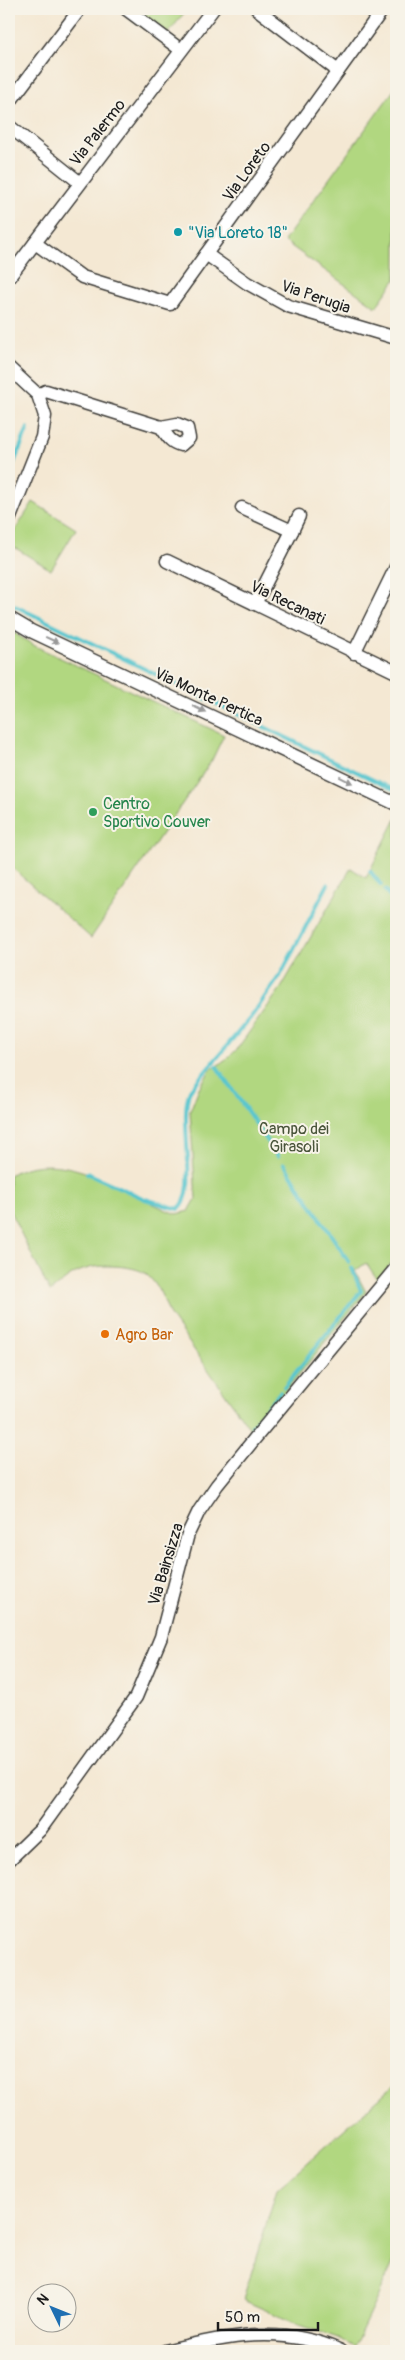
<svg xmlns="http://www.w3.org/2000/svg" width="405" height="2360" font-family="Pangolin,sans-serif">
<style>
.green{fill:#b1d780;stroke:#667a4e}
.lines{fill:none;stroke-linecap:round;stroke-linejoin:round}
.stream{stroke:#59c6cf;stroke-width:4}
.minor-casing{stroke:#3c3b37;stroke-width:15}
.minor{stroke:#fff;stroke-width:12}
.oneway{fill:#999}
.culture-dot{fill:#0f9aa8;stroke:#f7f3e8;stroke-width:2}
.leisure-dot{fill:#2e9e5b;stroke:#f7f3e8;stroke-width:2}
.food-dot{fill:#e8710a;stroke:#f7f3e8;stroke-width:2}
.labels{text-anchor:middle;stroke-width:4;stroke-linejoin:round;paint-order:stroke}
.street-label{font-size:16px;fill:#1c1c1c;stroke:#f7f3e8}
.culture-label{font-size:16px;fill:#0d838f;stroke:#f7f3e8;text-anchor:start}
.leisure-label{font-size:16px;fill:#27864d;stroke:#f7f3e8;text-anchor:start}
.park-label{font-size:16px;fill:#49543a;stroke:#f7f3e8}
.food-label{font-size:16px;fill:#c56008;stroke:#f7f3e8;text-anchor:start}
</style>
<rect width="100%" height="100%" fill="#f7f3e8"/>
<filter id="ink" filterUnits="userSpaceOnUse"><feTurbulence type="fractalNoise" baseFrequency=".02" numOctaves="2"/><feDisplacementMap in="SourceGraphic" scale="10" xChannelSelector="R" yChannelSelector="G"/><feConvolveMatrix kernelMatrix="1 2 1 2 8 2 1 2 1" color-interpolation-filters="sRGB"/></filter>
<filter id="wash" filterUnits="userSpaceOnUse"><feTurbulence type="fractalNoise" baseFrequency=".0096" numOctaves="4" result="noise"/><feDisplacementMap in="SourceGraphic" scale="20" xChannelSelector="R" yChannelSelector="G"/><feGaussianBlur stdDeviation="1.12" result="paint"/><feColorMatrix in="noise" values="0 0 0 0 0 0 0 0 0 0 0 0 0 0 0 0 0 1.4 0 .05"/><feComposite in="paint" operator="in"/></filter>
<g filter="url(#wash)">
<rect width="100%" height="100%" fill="#f4e8d3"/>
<g class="green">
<path d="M136,9H187L168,34Z"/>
<path d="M396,87V279L376,307L284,241Z"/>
<path d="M33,502L76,529L51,570L9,544V540Z"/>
<path d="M9,630L35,646L224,735L212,760L91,938L9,865Z"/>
<path d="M396,819V895L391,906L396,914V1257L378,1280L366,1263L355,1271L366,1292L252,1432L169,1314C164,1300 159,1285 146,1274C135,1265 99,1264 86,1269C71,1273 61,1283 50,1292L9,1209V1175C64,1144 125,1194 176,1214L189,1211L196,1199L190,1111L199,1088L211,1069L225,1061L237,1049L281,988L351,868L366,878Z"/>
<path d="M396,2083V2257L354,2347L338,2338L299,2325L243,2300L277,2189Z"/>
</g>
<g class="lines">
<g class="stream">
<path d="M9,475L28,428"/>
<path d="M9,603L396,791"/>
<path d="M370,871L381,885"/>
<path d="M385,890L396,904"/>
<path d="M217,1067L278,1156"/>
<path d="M284,1164L349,1262"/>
<path d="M87,1173L145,1199L178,1209C201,1193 177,1121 190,1090L251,1017L281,974L328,884"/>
<path d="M284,1387L361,1291L352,1268"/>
<path d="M252,1426L280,1392"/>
</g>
</g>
</g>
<g filter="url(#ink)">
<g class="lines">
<g class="minor-casing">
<g id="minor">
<path d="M126,9L181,50"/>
<path d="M257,9L338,71"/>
<path d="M9,103L80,9"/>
<path d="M9,126L79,182"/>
<path d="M35,243L82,277L170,304L383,9"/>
<path d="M206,254L247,283L288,306L396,338"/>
<path d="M9,277L213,9"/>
<path d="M9,368L38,395L45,416L42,437L9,520"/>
<path d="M38,395L46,391L161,427L177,424L187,428L189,438L181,445C170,443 167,435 161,427"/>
<path d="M242,508L292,531L255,604"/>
<path d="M292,531L299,516"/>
<path d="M167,561L396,672"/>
<path d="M9,618L31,631L396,804"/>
<path d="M354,653L396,567"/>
<path d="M9,1860L40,1830L136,1697L161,1637L188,1534L199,1511L217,1485L256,1437L396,1268"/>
<path d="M165,2351C225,2336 283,2324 341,2351"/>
</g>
</g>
<use href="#minor" class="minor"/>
</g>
<defs><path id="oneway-solid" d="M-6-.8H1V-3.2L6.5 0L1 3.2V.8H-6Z" transform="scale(1.25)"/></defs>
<g class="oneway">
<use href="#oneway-solid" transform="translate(52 640) rotate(25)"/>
<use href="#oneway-solid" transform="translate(199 709) rotate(25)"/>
<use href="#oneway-solid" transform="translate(346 780) rotate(26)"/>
</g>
</g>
<circle class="culture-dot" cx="178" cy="232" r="5"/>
<circle class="leisure-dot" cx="93" cy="812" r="5"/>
<circle class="food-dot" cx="105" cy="1334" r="5"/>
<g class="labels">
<g class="street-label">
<text transform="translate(97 132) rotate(-52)" y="6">Via Palermo</text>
<text transform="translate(246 171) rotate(-54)" y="6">Via Loreto</text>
<text transform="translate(316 296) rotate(19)" y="6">Via Perugia</text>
<text transform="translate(288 602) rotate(26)" y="6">Via Recanati</text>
<text transform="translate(209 696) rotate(25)" y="6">Via Monte Pertica</text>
<text transform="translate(165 1564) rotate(-73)" y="6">Via Bainsizza</text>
</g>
<g class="culture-label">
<text x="188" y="238">"Via Loreto 18"</text>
</g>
<g class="leisure-label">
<text x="103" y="809">Centro<tspan x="103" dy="18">Sportivo Couver</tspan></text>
</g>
<g class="park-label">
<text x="294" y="1134">Campo dei<tspan x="294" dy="18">Girasoli</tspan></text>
</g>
<g class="food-label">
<text x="115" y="1340">Agro Bar</text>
</g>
</g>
<rect width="405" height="2360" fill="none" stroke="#f7f3e8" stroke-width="30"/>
<g transform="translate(52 2308) rotate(313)"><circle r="24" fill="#f7f3e8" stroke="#9f9d96"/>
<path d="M0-4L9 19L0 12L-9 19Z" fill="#1f6fb2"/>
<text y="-8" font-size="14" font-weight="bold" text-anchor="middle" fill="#1c1c1c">N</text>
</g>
<path d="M218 2322v8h100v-8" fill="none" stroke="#1c1c1c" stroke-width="2.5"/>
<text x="225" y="2322" font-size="15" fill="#1c1c1c" stroke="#f7f3e8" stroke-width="4" paint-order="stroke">50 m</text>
</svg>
